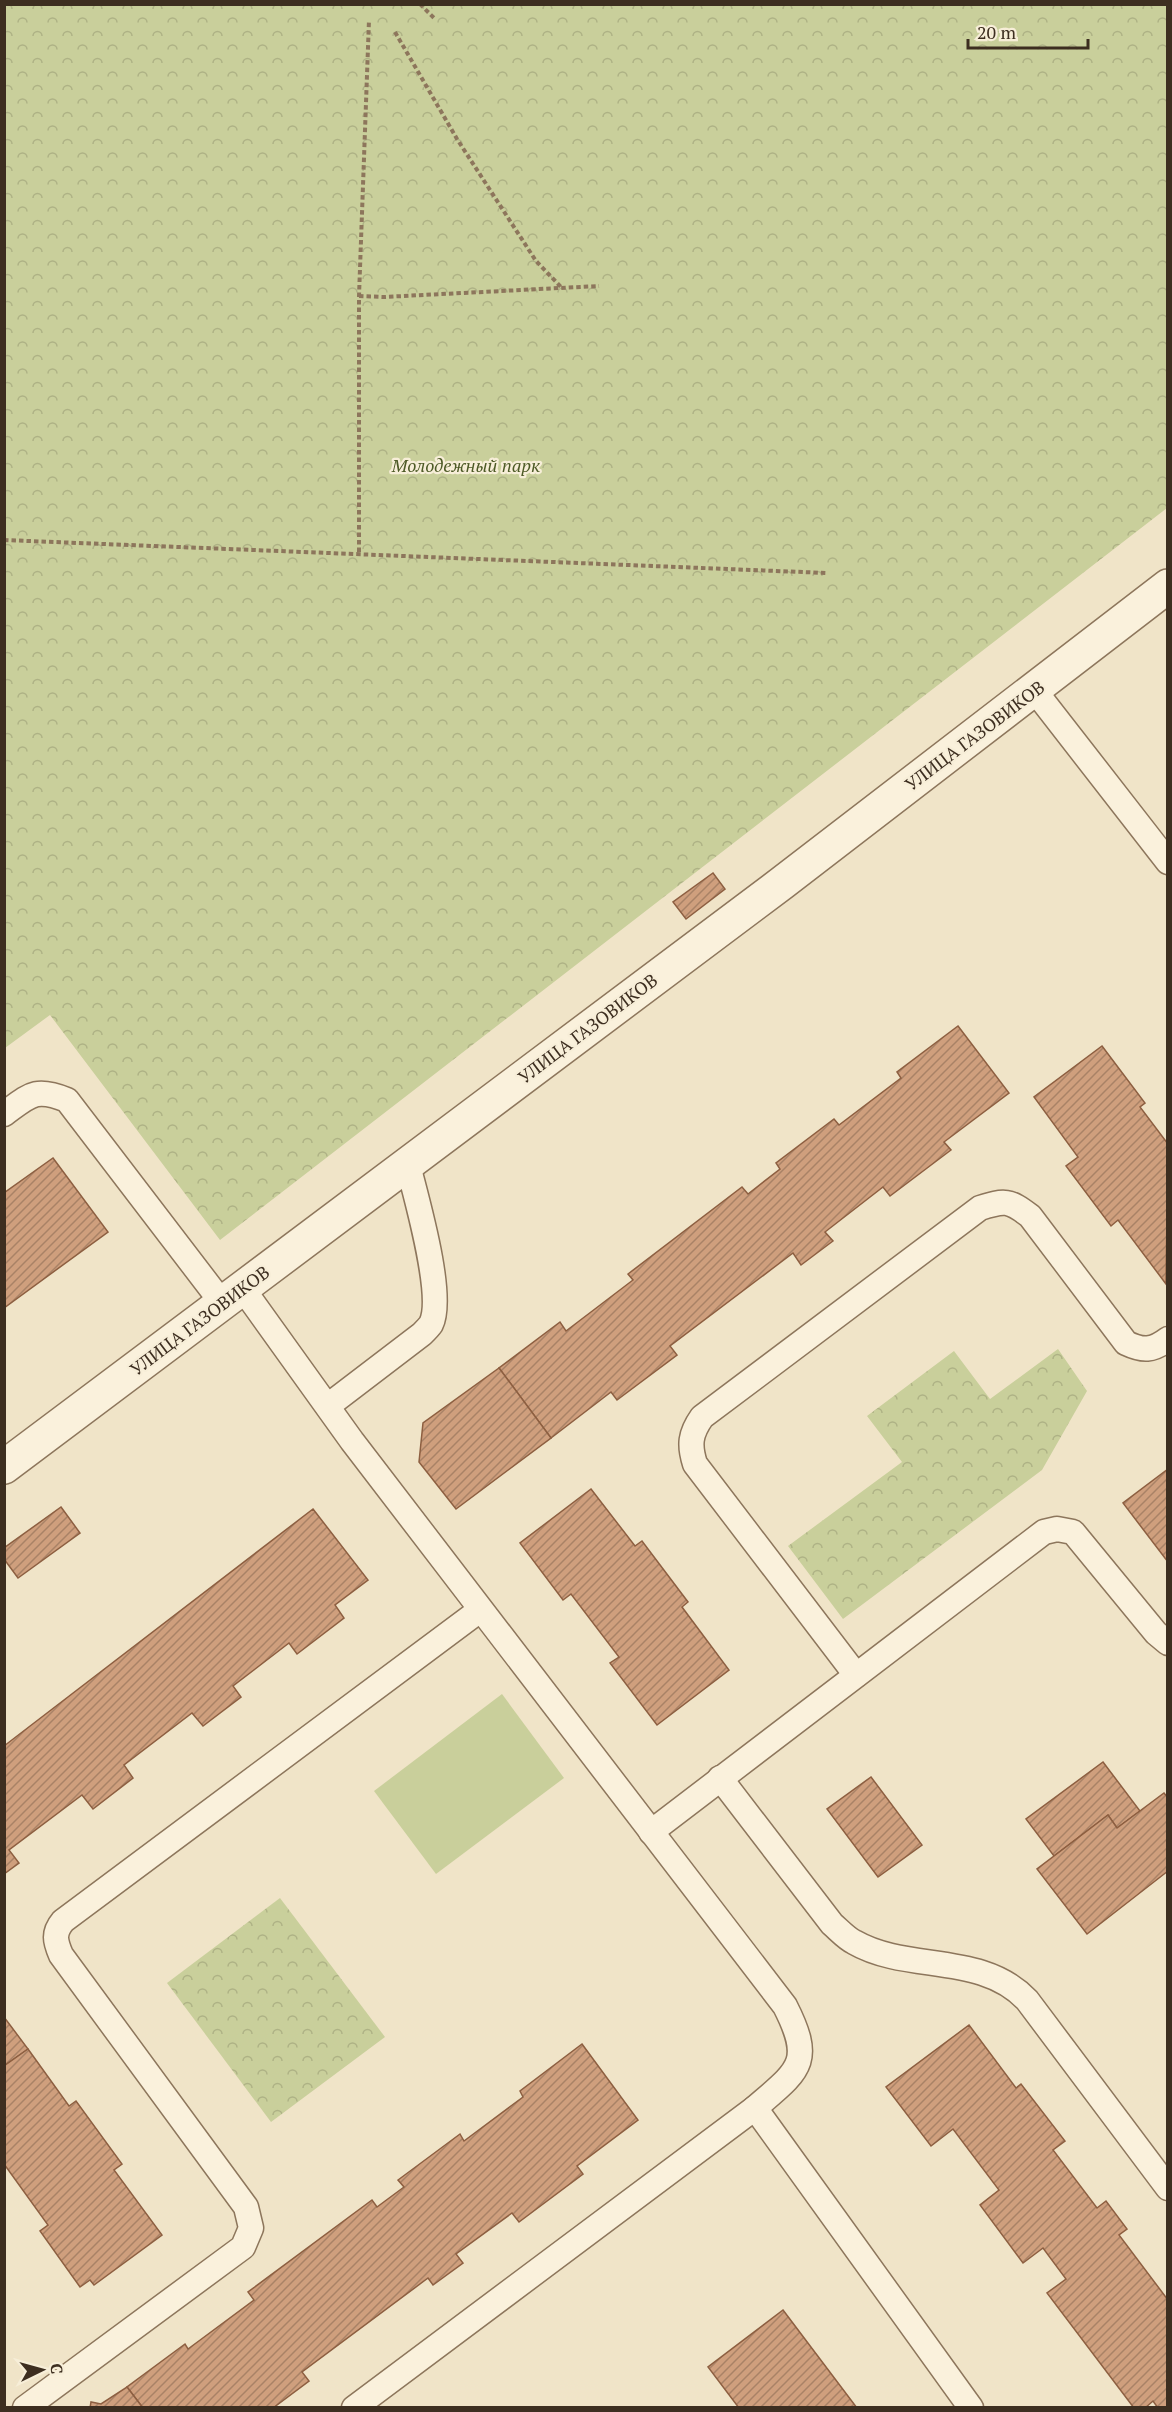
<svg xmlns="http://www.w3.org/2000/svg" width="1172" height="2412" font-family="'PT Serif',serif">
<style>
.forest{fill:url(#forest-crowns)}
.pitch{fill:#c9cf9b}
.building{fill:url(#building-hatch);stroke:#8d5f41;stroke-width:1.5}
.lines{fill:none;stroke-linecap:round;stroke-linejoin:round}
.lane-casing{stroke:#8d765c;stroke-width:27}
.street-casing{stroke:#8d765c;stroke-width:36}
.path{stroke:#8d765c;stroke-width:4;stroke-dasharray:4.5 3;stroke-linecap:butt}
.lane{stroke:#faf1dc;stroke-width:24}
.street{stroke:#faf1dc;stroke-width:33}
.labels{text-anchor:middle;stroke-width:4.5;stroke-linejoin:round;paint-order:stroke}
.park-label{font-size:18px;font-style:italic;fill:#4d5a26;stroke:#f7eed8}
.street-label{font-size:18px;fill:#3d2e20;stroke:#f7eed8}
</style>
<defs>
<pattern id="forest-crowns" width="20" height="18" patternUnits="userSpaceOnUse" patternTransform="scale(1.5)"><rect width="20" height="18" fill="#c9cf9b"/><path d="M2 6a3 3 0 1 1 6 0M12 15a3 3 0 1 1 6 0" fill="none" stroke="#aeb285"/></pattern>
<pattern id="building-hatch" width="6" height="6" patternUnits="userSpaceOnUse" patternTransform="scale(1.5)"><rect width="6" height="6" fill="#cf9f7d"/><path d="M-1 1l2-2M0 6l6-6M5 7l2-2" fill="none" stroke="#a98266"/></pattern>
</defs>
<rect width="100%" height="100%" fill="#f0e4c8"/>
<g class="forest">
<path d="M5,4L1167,5V508L220,1240L50,1015L5,1048Z"/>
<path d="M1058,1349L1087,1391L1042,1470L843,1619L788,1546L902,1462L867,1416L954,1351L990,1399Z"/>
<path d="M280,1898L385,2037L271,2122L167,1983Z"/>
</g>
<path class="pitch" d="M502,1694L564,1778L436,1874L374,1791Z"/>
<g class="building">
<path d="M713,873L725,889L686,919L673,902Z"/>
<path d="M958,1026L1009,1093L944,1142L951,1150L890,1196L883,1187L825,1232L833,1241L801,1265L793,1253L670,1346L677,1355L617,1400L611,1392L551,1438L499,1368L560,1322L566,1331L633,1280L628,1274L742,1187L748,1194L780,1169L776,1163L834,1119L839,1125L901,1078L897,1072Z"/>
<path d="M1102,1046L1145,1103L1140,1107L1168,1144L1166,1284L1118,1220L1111,1226L1066,1166L1078,1157L1034,1097Z"/>
<path d="M53,1158L108,1232L4,1308V1193Z"/>
<path d="M499,1368L551,1438L456,1509L419,1462L423,1423Z"/>
<path d="M1168,1469V1562L1123,1503Z"/>
<path d="M591,1489L635,1546L642,1541L688,1602L682,1607L729,1670L657,1725L610,1663L619,1657L571,1594L563,1600L520,1543Z"/>
<path d="M61,1507L80,1533L18,1578L4,1559V1548Z"/>
<path d="M313,1509L368,1580L335,1605L344,1618L297,1654L289,1643L233,1686L241,1697L203,1726L192,1713L124,1765L133,1778L93,1809L82,1795L9,1850L19,1863L4,1874V1746Z"/>
<path d="M1103,1762L1140,1811L1117,1828L1108,1815L1054,1856L1026,1819Z"/>
<path d="M871,1777L922,1845L878,1877L827,1809Z"/>
<path d="M1164,1793L1168,1798V1871L1087,1934L1037,1869L1108,1815L1117,1828Z"/>
<path d="M4,2017L28,2049L4,2066Z"/>
<path d="M969,2025L1016,2088L1021,2084L1065,2141L1053,2150L1097,2208L1106,2201L1127,2229L1119,2235L1168,2300V2408H1158L1153,2401L1145,2408H1134L1047,2293L1066,2279L1043,2248L1023,2263L980,2205L999,2190L953,2129L931,2146L886,2087Z"/>
<path d="M582,2044L638,2120L577,2166L583,2174L519,2222L512,2213L456,2254L463,2263L433,2285L428,2278L302,2372L309,2381L273,2408H143L127,2387L185,2344L188,2349L254,2300L248,2292L372,2200L377,2207L404,2187L398,2180L460,2134L464,2141L523,2097L520,2091Z"/>
<path d="M28,2049L69,2106L76,2101L122,2164L114,2170L162,2235L94,2285L90,2280L80,2287L40,2231L48,2225L4,2164V2066Z"/>
<path d="M783,2310L857,2408H739L708,2367Z"/>
<path d="M127,2387L143,2408H90L91,2402L101,2404Z"/>
</g>
<g class="lines">
<g class="lane-casing">
<g id="lane">
<path d="M1035,691L1168,862"/>
<path d="M4,1114C30,1095 35,1087 67,1100L223,1304"/>
<path d="M243,1289L352,1441L785,2006C814,2063 799,2070 755,2108L354,2408"/>
<path d="M329,1405L422,1334C425,1331 429,1327 431,1324C445,1296 416,1197 408,1165"/>
<path d="M856,1675L695,1464C689,1445 690,1434 702,1417L980,1208C1005,1200 1009,1200 1030,1216L1126,1343C1143,1351 1152,1351 1168,1339"/>
<path d="M720,1778L832,1924C839,1930 846,1938 854,1942C908,1973 981,1952 1027,2000L1168,2188"/>
<path d="M651,1832L1044,1532L1057,1529L1073,1532L1156,1633L1168,1643"/>
<path d="M755,2108L971,2408"/>
<path d="M25,2408L243,2247L251,2228L246,2207L61,1955C55,1941 53,1933 63,1921L480,1610"/>
</g>
</g>
<g class="street-casing">
<path id="street" d="M4,1467L782,883L1168,586"/>
</g>
<g class="path">
<path d="M420,4L434,18"/>
<path d="M395,32L457,139L536,261L562,288"/>
<path d="M359,296L384,297L599,286"/>
<path d="M4,540L827,573"/>
<path d="M359,552V296L369,20"/>
</g>
<use href="#lane" class="lane"/>
<use href="#street" class="street"/>
</g>
<g class="labels">
<g class="park-label">
<text x="466" y="472">Молодежный парк</text>
</g>
<g class="street-label">
<text transform="translate(975 736) rotate(-37)" y="6">УЛИЦА ГАЗОВИКОВ</text>
<text transform="translate(588 1029) rotate(-37)" y="6">УЛИЦА ГАЗОВИКОВ</text>
<text transform="translate(200 1321) rotate(-37)" y="6">УЛИЦА ГАЗОВИКОВ</text>
</g>
</g>
<rect width="1172" height="2412" fill="none" stroke="#3d2e20" stroke-width="12"/>
<g transform="translate(42 2370) rotate(85)" stroke="#f7eed8" stroke-width="4.5" paint-order="stroke">
<path d="M0-4.5L10 22L0 15L-10 22Z" fill="#3d2e20"/>
<text y="-9" font-size="16" font-weight="bold" text-anchor="middle" fill="#3d2e20">С</text>
</g>
<path d="M968 39v9h120v-9" fill="none" stroke="#3d2e20" stroke-width="3"/>
<text x="977" y="39" font-size="18" fill="#3d2e20" stroke="#f7eed8" stroke-width="4.5" paint-order="stroke">20 m</text>
</svg>
